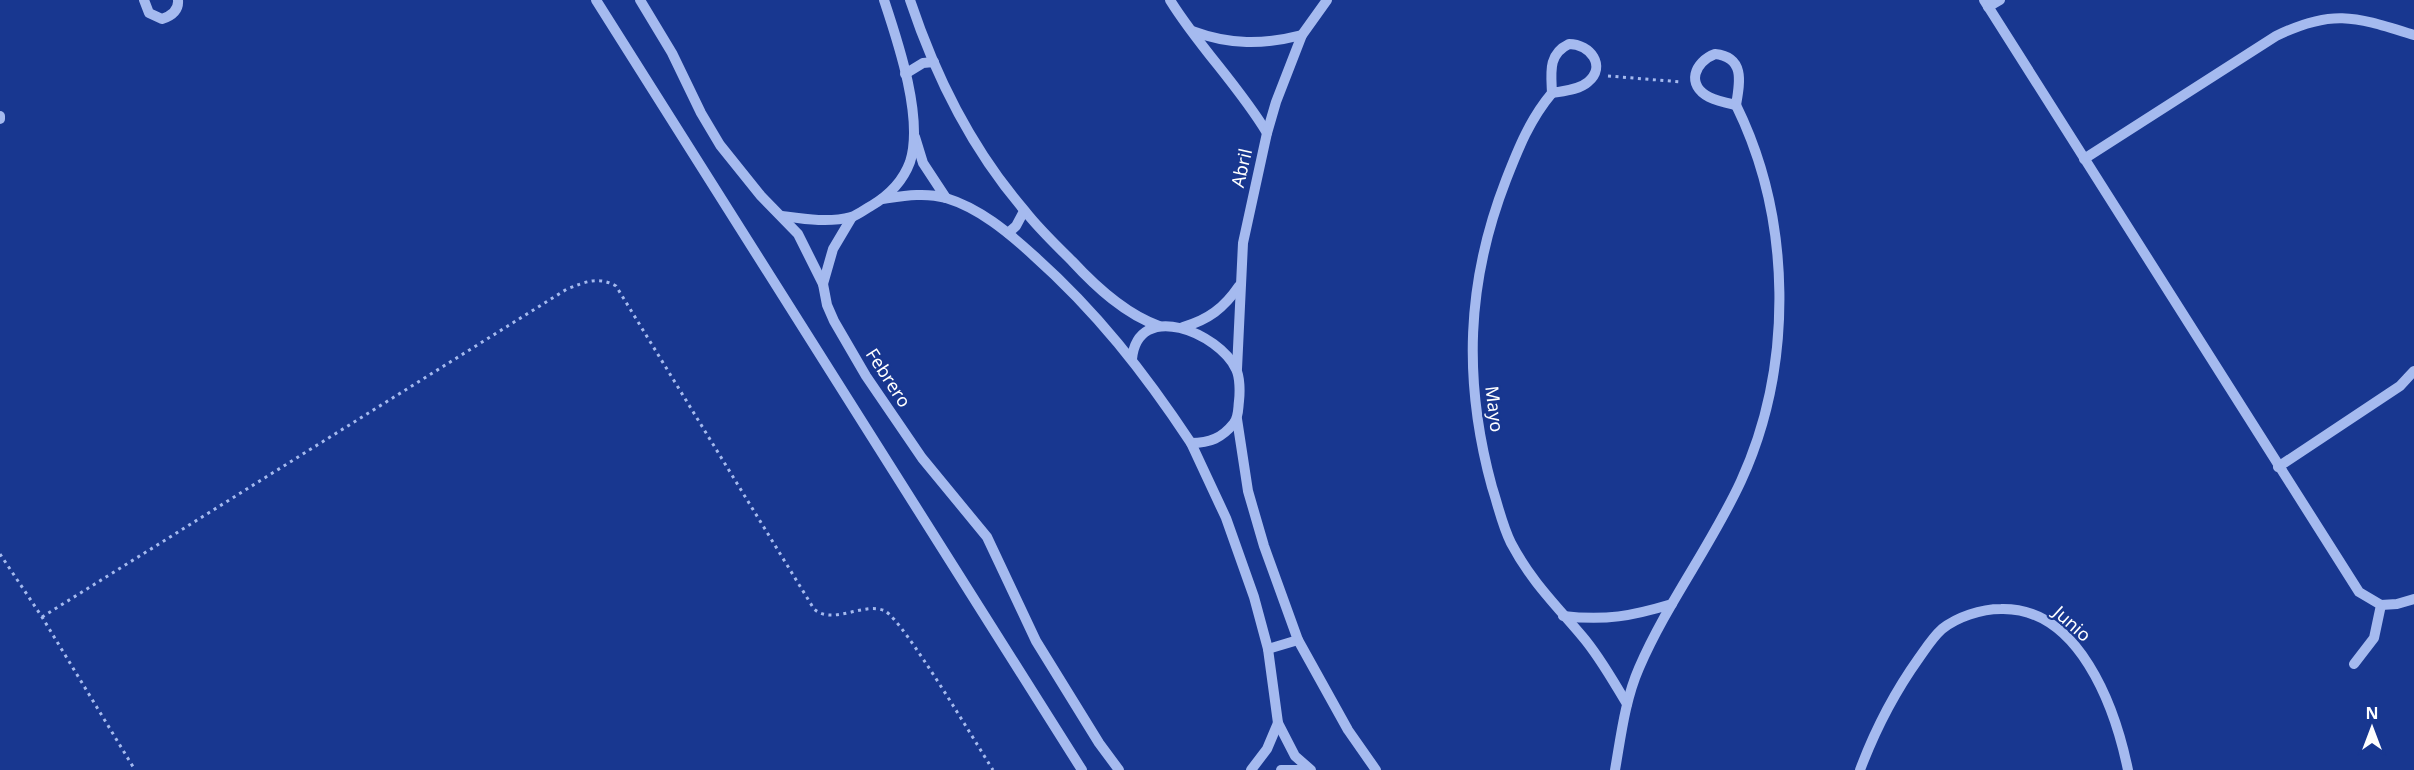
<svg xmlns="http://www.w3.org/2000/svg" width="2414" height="770" font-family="'Noto Sans',sans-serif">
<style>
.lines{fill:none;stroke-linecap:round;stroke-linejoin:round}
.path{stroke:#a5baef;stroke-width:3;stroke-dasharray:3 4.5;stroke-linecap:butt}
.minor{stroke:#a5baef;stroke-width:10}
.labels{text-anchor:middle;stroke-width:4.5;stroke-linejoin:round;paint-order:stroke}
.street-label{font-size:18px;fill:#fff;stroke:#183790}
</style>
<rect width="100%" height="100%" fill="#183790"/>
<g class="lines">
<g class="path">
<path d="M1608,76L1682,82"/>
<path d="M0,554L42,617L135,770"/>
<path d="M42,617L567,289C585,282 598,276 616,286L814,609C833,626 864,601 885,611C903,620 977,745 993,770"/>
</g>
<g class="minor">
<path d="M144,0L149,13L162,19C171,16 179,11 178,0"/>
<path d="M596,0L1082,770"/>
<path d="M640,0L672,53L701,113L720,145L761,196L798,234L823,284L827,305L834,321L866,376L922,458L987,537L1036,641L1099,743L1119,770"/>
<path d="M910,0C935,75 973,151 1025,211C1039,229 1056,245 1072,261C1096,287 1125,314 1159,326"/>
<path d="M1170,0C1199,47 1239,86 1267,133"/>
<path d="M1984,0L2359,592L2381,605L2374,638L2354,664"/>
<path d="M1988,7L2000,0"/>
<path d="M1192,31C1230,45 1263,45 1302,35"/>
<path d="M1569,44C1590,44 1607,66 1588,82C1579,90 1563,91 1552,93C1551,72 1548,54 1569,44Z"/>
<path d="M1715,54C1745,57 1740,82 1736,105C1727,103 1717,101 1709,97C1686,85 1694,62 1715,54Z"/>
<path d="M905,74L923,63L934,62"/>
<path d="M1552,93C1530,119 1518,149 1506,180C1466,283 1463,381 1492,487C1498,505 1502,525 1511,543C1531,581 1555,604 1582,636C1600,657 1613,681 1627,704"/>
<path d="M0,116V119"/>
<path d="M915,137L923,163L946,198"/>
<path d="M2084,159L2276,36C2333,8 2356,17 2414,35"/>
<path d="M882,199C903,196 925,192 946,198C979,208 1008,232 1033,255C1096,311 1144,372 1191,443C1210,443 1222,438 1234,423C1239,416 1238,408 1239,401C1240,392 1240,377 1236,369C1219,333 1138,299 1132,359"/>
<path d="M782,216C804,219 829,223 851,217C858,215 865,209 871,206C888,196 903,181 910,162C924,119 898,42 884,0"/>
<path d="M1008,233L1016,226L1024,211"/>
<path d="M823,284L833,249L852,217"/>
<path d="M1183,327C1208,320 1224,308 1239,286"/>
<path d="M1237,369L1243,243L1267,133L1276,102L1302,35L1327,0"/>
<path d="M1237,419L1248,491L1264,546L1298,640L1348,730L1376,770"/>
<path d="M1191,443L1226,518L1254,597L1268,649L1278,723L1295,756L1311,770"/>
<path d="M2278,467L2400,386L2414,371"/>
<path d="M2381,605L2397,604L2414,599"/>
<path d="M1563,616C1606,621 1632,616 1672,604"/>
<path d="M1268,649L1298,640"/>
<path d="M1251,770L1267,749L1278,723"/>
<path d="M1281,770H1302"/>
<path d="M1615,770C1621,736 1625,700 1639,668C1667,603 1711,546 1741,481C1794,365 1792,219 1736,105"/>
<path d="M1860,770C1875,730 1894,693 1919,658C1926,648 1933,637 1942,629C1957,617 1981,609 2001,609C2079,607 2115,707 2128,770"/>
</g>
</g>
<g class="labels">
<g class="street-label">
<text transform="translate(1242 168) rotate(-77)" y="6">Abril</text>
<text transform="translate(888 378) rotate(57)" y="6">Febrero</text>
<text transform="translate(1494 409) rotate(83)" y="6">Mayo</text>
<text transform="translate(2072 624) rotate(42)" y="6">Junio</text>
</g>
</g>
<g transform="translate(2372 728)" stroke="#183790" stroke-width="4.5" paint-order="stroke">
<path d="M0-4.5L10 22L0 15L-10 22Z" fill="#ffffff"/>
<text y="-9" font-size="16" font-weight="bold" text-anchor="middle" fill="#ffffff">N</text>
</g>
</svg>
